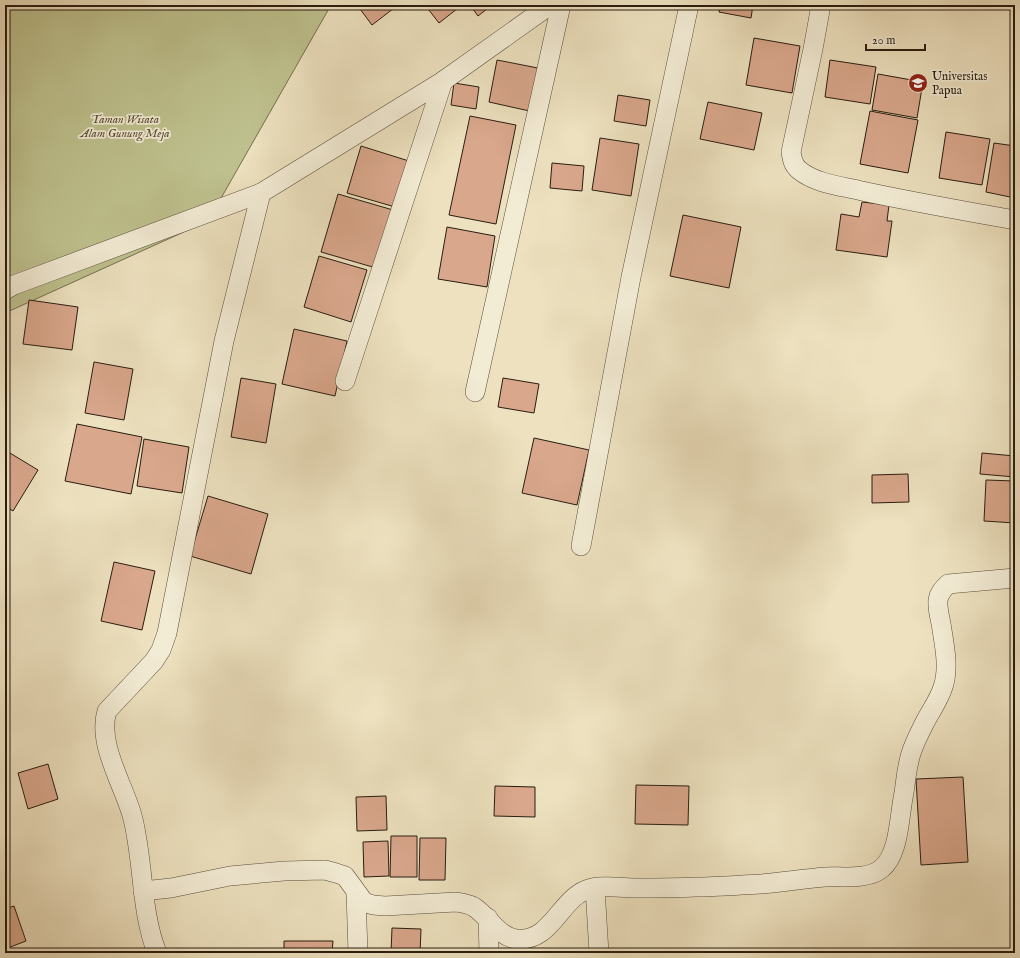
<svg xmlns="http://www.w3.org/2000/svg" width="1020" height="958" font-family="'IM FELL English',serif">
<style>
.green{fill:#bec18e;stroke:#746f4f}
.building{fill:#d9a78c;stroke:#291d10}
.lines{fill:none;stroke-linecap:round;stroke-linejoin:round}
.minor-casing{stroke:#5a4e3c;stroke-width:20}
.minor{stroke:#f3ecd5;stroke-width:19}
.labels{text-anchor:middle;stroke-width:3.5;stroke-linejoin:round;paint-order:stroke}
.poi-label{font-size:12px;fill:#291d10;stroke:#f3ecd5;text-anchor:start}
.park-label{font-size:12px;font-style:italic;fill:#564e36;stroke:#f3ecd5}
</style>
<rect width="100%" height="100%" fill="#ede1bf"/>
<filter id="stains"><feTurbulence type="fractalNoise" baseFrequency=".005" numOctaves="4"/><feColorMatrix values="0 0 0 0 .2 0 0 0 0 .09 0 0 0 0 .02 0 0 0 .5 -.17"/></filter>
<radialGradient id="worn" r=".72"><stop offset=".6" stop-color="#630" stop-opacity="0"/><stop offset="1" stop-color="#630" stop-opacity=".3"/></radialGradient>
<path class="green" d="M5,5H331L208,221L5,313Z"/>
<g class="building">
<path d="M357,5H398L372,25Z"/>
<path d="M425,5H462L439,23Z"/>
<path d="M470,5H492L478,16Z"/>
<path d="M720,5H753L751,18L719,12Z"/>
<path d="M754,38L800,46L792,93L746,85Z"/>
<path d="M497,60L543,69L534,112L489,102Z"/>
<path d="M830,60L876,67L870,104L825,97Z"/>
<path d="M878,74L923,82L917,118L872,110Z"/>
<path d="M454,83L479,87L476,109L451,105Z"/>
<path d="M618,95L650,100L646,126L614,121Z"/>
<path d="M708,102L762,113L754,150L700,139Z"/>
<path d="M870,111L918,120L908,173L860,164Z"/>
<path d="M470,116L516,125L496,224L449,215Z"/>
<path d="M946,132L990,139L982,185L939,178Z"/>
<path d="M600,138L639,144L631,196L592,190Z"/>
<path d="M994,143L1015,146V198L986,192Z"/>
<path d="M361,146L409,161L395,207L347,193Z"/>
<path d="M552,163L584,166L582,191L550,188Z"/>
<path d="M338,194L393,210L376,268L321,252Z"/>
<path d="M862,202L889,205L887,221H892L887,257L836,250L841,214L859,217Z"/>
<path d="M683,215L741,227L729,288L670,276Z"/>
<path d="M447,227L495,236L487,287L438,279Z"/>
<path d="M319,256L367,270L351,322L304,307Z"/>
<path d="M29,300L78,307L72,350L23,344Z"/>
<path d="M294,329L347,341L335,396L282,384Z"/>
<path d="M94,362L133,369L124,420L85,413Z"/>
<path d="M241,378L276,384L266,443L231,437Z"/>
<path d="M503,378L539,384L534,413L498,407Z"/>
<path d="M77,424L142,437L131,494L65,481Z"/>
<path d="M534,438L589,450L577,505L522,493Z"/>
<path d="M144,439L189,447L182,493L137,486Z"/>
<path d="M5,450L38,470L13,511L5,506Z"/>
<path d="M982,453L1015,456V477L980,474Z"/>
<path d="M908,474L909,502L872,503V475Z"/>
<path d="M986,480L1015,481V523L984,521Z"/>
<path d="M208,496L268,514L251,574L190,556Z"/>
<path d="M114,562L155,571L142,630L101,621Z"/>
<path d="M48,764L58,799L28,809L18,773Z"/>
<path d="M963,777L968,862L921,865L916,779Z"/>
<path d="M636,785L689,786L688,825L635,824Z"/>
<path d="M495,786L535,787V817L494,816Z"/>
<path d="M386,796L387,830L357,831L356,797Z"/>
<path d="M391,836H417V877H390Z"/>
<path d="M420,838H446L445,880H419Z"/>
<path d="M388,841L389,876L364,877L363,842Z"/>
<path d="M14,906L26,941L5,949V909Z"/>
<path d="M392,928L421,929L420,953H391Z"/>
<path d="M284,941H333L332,953H284Z"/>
</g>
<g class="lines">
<g class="minor-casing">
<g id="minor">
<path d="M821,5L813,49L791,152C792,159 793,165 799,170C816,184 842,186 862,191C913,202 964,211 1015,220"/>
<path d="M5,290L14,285L261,193"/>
<path d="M345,381L443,81"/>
<path d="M475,392L561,5"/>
<path d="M581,546L631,277L689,5"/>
<path d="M595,888L599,953"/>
<path d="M143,891L171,888L230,876L284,871L325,870L336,873L345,876L364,902L373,905L385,906L456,902C462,903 469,904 474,907C488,916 499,937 516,939C553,943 560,895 592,888C606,885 620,888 634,888C655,888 675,888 696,887C717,887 739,885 761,884C782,882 804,879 825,877C842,876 867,880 881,869C900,854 899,815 904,793C906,779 907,762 913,748C916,740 920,732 924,724C930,712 939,700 943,687C949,669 945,648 942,630C941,620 937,610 938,600C939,593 943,589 948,584L1015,578"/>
<path d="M356,893L358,953"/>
<path d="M488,918L489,953"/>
<path d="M157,953C140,909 144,860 132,815C123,784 97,743 107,711L154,661L161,650L167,633L224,341L261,193L443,81L550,5"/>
</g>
</g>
<use href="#minor" class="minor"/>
</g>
<defs>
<g id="university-disc" transform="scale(1)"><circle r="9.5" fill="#8f2418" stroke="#f3ecd5"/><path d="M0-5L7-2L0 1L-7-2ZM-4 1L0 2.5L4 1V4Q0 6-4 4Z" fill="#fff"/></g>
</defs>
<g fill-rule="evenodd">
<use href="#university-disc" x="918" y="83"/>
</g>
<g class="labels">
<g class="poi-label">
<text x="932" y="80">Universitas<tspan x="932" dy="14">Papua</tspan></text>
</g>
<g class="park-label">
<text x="125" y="123">Taman Wisata<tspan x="125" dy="14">Alam Gunung Meja</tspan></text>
</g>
</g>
<rect width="1020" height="958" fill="none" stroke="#ede1bf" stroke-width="20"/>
<rect x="6" y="6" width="1008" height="946" fill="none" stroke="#291d10" stroke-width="2"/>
<rect x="10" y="10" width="1000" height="938" fill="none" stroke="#291d10"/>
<path d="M866 44v6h59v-6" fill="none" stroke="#291d10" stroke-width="2"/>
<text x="872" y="44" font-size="12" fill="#291d10" stroke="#f3ecd5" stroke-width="3" paint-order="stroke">20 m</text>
<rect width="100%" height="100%" filter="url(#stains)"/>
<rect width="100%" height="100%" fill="url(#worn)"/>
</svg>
